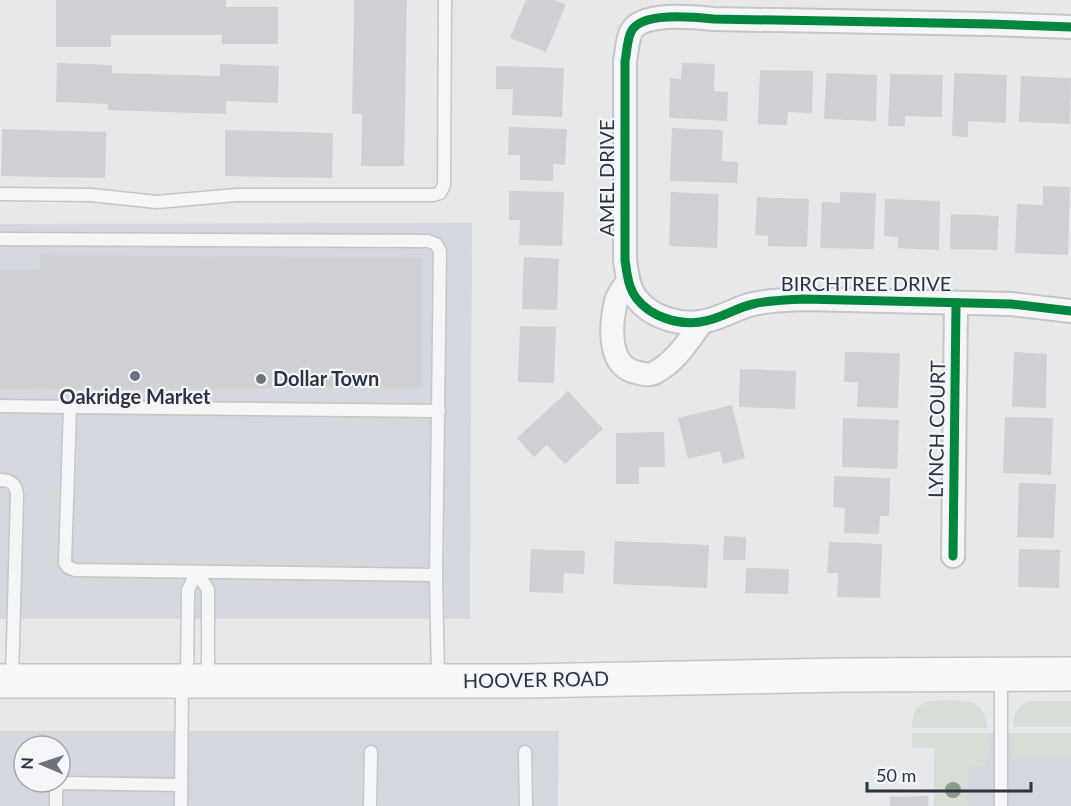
<svg xmlns="http://www.w3.org/2000/svg" width="1071" height="806" font-family="Lato,sans-serif">
<style>
.built{fill:#d4d7dd;fill-rule:evenodd}
.green{fill:#d6ded6}
.building{fill:#ced0d3}
.lines{fill:none;stroke-linecap:round;stroke-linejoin:round}
.service-casing{stroke:#c4c6c8;stroke-width:15}
.minor-casing{stroke:#c4c6c8;stroke-width:26}
.secondary-casing{stroke:#c4c6c8;stroke-width:36}
.service{stroke:#f5f6f7;stroke-width:12}
.minor{stroke:#f5f6f7;stroke-width:22}
.secondary{stroke:#f8f8f8;stroke-width:33}
.cycleway-casing{stroke:#f4f6f9;stroke-width:13}
.cycleway{stroke:#00873e;stroke-width:9}
.tree{fill:#8a9e88}
.poi-dot{fill:#6c737f;stroke:#f4f6f9;stroke-width:2}
.labels{text-anchor:middle;stroke-width:4.5;stroke-linejoin:round;paint-order:stroke}
.street-label{font-size:20px;fill:#2b3445;stroke:#f4f6f9}
.poi-label{font-size:20px;font-weight:bold;fill:#2b3445;stroke:#f4f6f9;text-anchor:start}
</style>
<rect width="100%" height="100%" fill="#e6e8ea"/>
<g class="built">
<path d="M472,223L470,619H0V224Z"/>
<path d="M0,731H559L558,806H0ZM24,746H60V782H24Z"/>
<path d="M935,733H1071V806H934Z"/>
</g>
<g class="green">
<path d="M930,701C942,701 969,698 978,706C985,711 986,720 987,728H912C912,714 915,705 930,701Z"/>
<path d="M1032,701H1071V727H1013C1013,713 1018,704 1032,701Z"/>
<path d="M912,733H988C988,742 992,762 983,766C979,768 972,767 968,768V806H935L936,748H912Z"/>
<rect x="1012" y="733" width="59" height="23"/>
</g>
<g class="building">
<path d="M56,0H226V7H278V44H222V35H111V47H56Z"/>
<path d="M354,0H407L404,166H361L362,114H352Z"/>
<path d="M526,0H555L566,5L546,52L510,38Z"/>
<path d="M57,63L112,65V73L220,76V64L279,66L278,103L226,101V114L108,110V104L56,102Z"/>
<path d="M682,63L715,64L714,91L728,92L727,121L669,118L670,78L681,79Z"/>
<path d="M496,66L564,68L562,117L512,115L513,89H496Z"/>
<path d="M760,70L813,71L812,113L788,112L787,125L758,124Z"/>
<path d="M826,73L877,75L876,121L824,119Z"/>
<path d="M954,73L1007,75L1006,123L968,121V137L952,136Z"/>
<path d="M890,74L943,75L942,117L905,116V126H888Z"/>
<path d="M1021,76L1071,78L1070,124L1019,122Z"/>
<path d="M509,127L567,129L565,165L553,164V181L520,180V155H508Z"/>
<path d="M672,128L723,130L722,161L738,162L737,183L670,181Z"/>
<path d="M2,129L106,132L105,178L1,176Z"/>
<path d="M225,130L333,133L332,178L225,176Z"/>
<path d="M1043,186L1070,187L1068,255L1015,253L1017,204L1043,205Z"/>
<path d="M509,191L564,192L562,246L519,245L520,220H509Z"/>
<path d="M671,192L719,194L717,248L669,246Z"/>
<path d="M840,192L876,193L874,249L820,248L822,202L840,203Z"/>
<path d="M757,197L809,199L807,247L768,246V236L755,235Z"/>
<path d="M885,199L940,201L939,250L898,248V237L884,236Z"/>
<path d="M951,214L999,216L997,250L950,249Z"/>
<path d="M40,255L422,258V388L0,389V270H39Z"/>
<path d="M524,257L559,259L557,310L522,309Z"/>
<path d="M520,326L556,327L554,383L518,382Z"/>
<path d="M845,352L900,353L898,408L857,407L858,382H844Z"/>
<path d="M1014,352L1047,354L1046,408L1012,407Z"/>
<path d="M740,369L796,371L795,409L739,407Z"/>
<path d="M568,391L603,429L565,464L547,445L534,457L517,438Z"/>
<path d="M732,405L745,458L723,464L720,451L688,459L678,418Z"/>
<path d="M1005,417L1053,418L1051,475L1003,473Z"/>
<path d="M843,418L899,420L897,469L842,467Z"/>
<path d="M664,432L665,467H639V484H616V433Z"/>
<path d="M834,476L890,478L889,516H880L879,534L844,533L845,508L833,507Z"/>
<path d="M1019,483L1056,484L1054,538L1017,537Z"/>
<path d="M724,536L746,537L745,560H723Z"/>
<path d="M615,541L709,545L707,588L613,584Z"/>
<path d="M829,542L882,544L880,598L837,597L838,573H827Z"/>
<path d="M531,549L585,551L584,574L564,573L563,593L529,592Z"/>
<path d="M1019,549L1060,550L1059,588L1018,587Z"/>
<path d="M746,568L789,569L788,594L745,593Z"/>
<path d="M929,796L928,806H890V797Z"/>
</g>
<g class="lines">
<g class="service-casing">
<g id="service">
<path d="M0,194L91,195L157,202L236,195H433L440,193L444,185L445,0"/>
<path d="M0,239L428,241L436,244L440,251L436,575"/>
<path d="M0,406L70,407L65,563L68,567L75,570L436,575L438,679"/>
<path d="M70,407L439,411"/>
<path d="M0,480C11,480 16,484 17,495L12,680"/>
<path d="M197,572L208,590V679"/>
<path d="M187,680L188,590L197,572"/>
<path d="M525,752L526,806"/>
<path d="M56,806V792L57,785L64,783L181,785"/>
<path d="M181,806L182,681"/>
<path d="M370,806L371,752"/>
<path d="M1001,806V675"/>
</g>
</g>
<g class="minor-casing">
<g id="minor">
<path d="M1071,27L989,24L714,19C695,17 640,11 631,32C627,40 627,52 625,61V260C627,273 628,288 637,299C651,317 678,325 700,322C719,320 735,308 753,304C770,300 787,300 804,299L1011,304L1071,311"/>
<path d="M628,281C624,287 618,294 616,301C611,322 607,362 632,371C639,373 648,376 654,373C675,363 689,340 702,322"/>
<path d="M953,556L956,303"/>
</g>
</g>
<g class="secondary-casing">
<path id="secondary" d="M0,681H524L846,675L1071,674"/>
</g>
<use href="#service" class="service"/>
<use href="#minor" class="minor"/>
<use href="#secondary" class="secondary"/>
<g class="cycleway-casing">
<g id="cycleway">
<path d="M1071,27L989,24L714,19C695,17 640,11 631,32C627,40 627,52 625,61V260C627,273 628,288 637,299C651,317 678,325 700,322C719,320 735,308 753,304C770,300 787,300 804,299L1011,304L1071,311"/>
<path d="M953,556L956,303"/>
</g>
</g>
<use href="#cycleway" class="cycleway"/>
</g>
<circle class="tree" cx="953" cy="790" r="8"/>
<g class="poi-dot">
<circle cx="135" cy="376" r="6"/>
<circle cx="261" cy="379" r="6"/>
</g>
<g class="labels">
<g class="street-label">
<text transform="translate(607 178) rotate(-90)" y="7">AMEL DRIVE</text>
<text x="866" y="291">BIRCHTREE DRIVE</text>
<text transform="translate(937 429) rotate(-89)" y="7">LYNCH COURT</text>
<text transform="translate(536 680) rotate(-1)" y="7">HOOVER ROAD</text>
</g>
<g class="poi-label">
<text x="273" y="386">Dollar Town</text>
<text x="135" y="404" text-anchor="middle">Oakridge Market</text>
</g>
</g>
<g transform="translate(42 764) rotate(272)"><circle r="28" fill="#f4f6f9" stroke="#a4a8b1" stroke-width="1.5"/>
<path d="M0-4.5L10 22L0 15L-10 22Z" fill="#6c737f"/>
<text y="-9" font-size="16" font-weight="bold" text-anchor="middle" fill="#2b3445">N</text>
</g>
<path d="M867 782v9h164v-9" fill="none" stroke="#2b3445" stroke-width="3"/>
<text x="876" y="782" font-size="18" fill="#2b3445" stroke="#f4f6f9" stroke-width="4.5" paint-order="stroke">50 m</text>
</svg>
